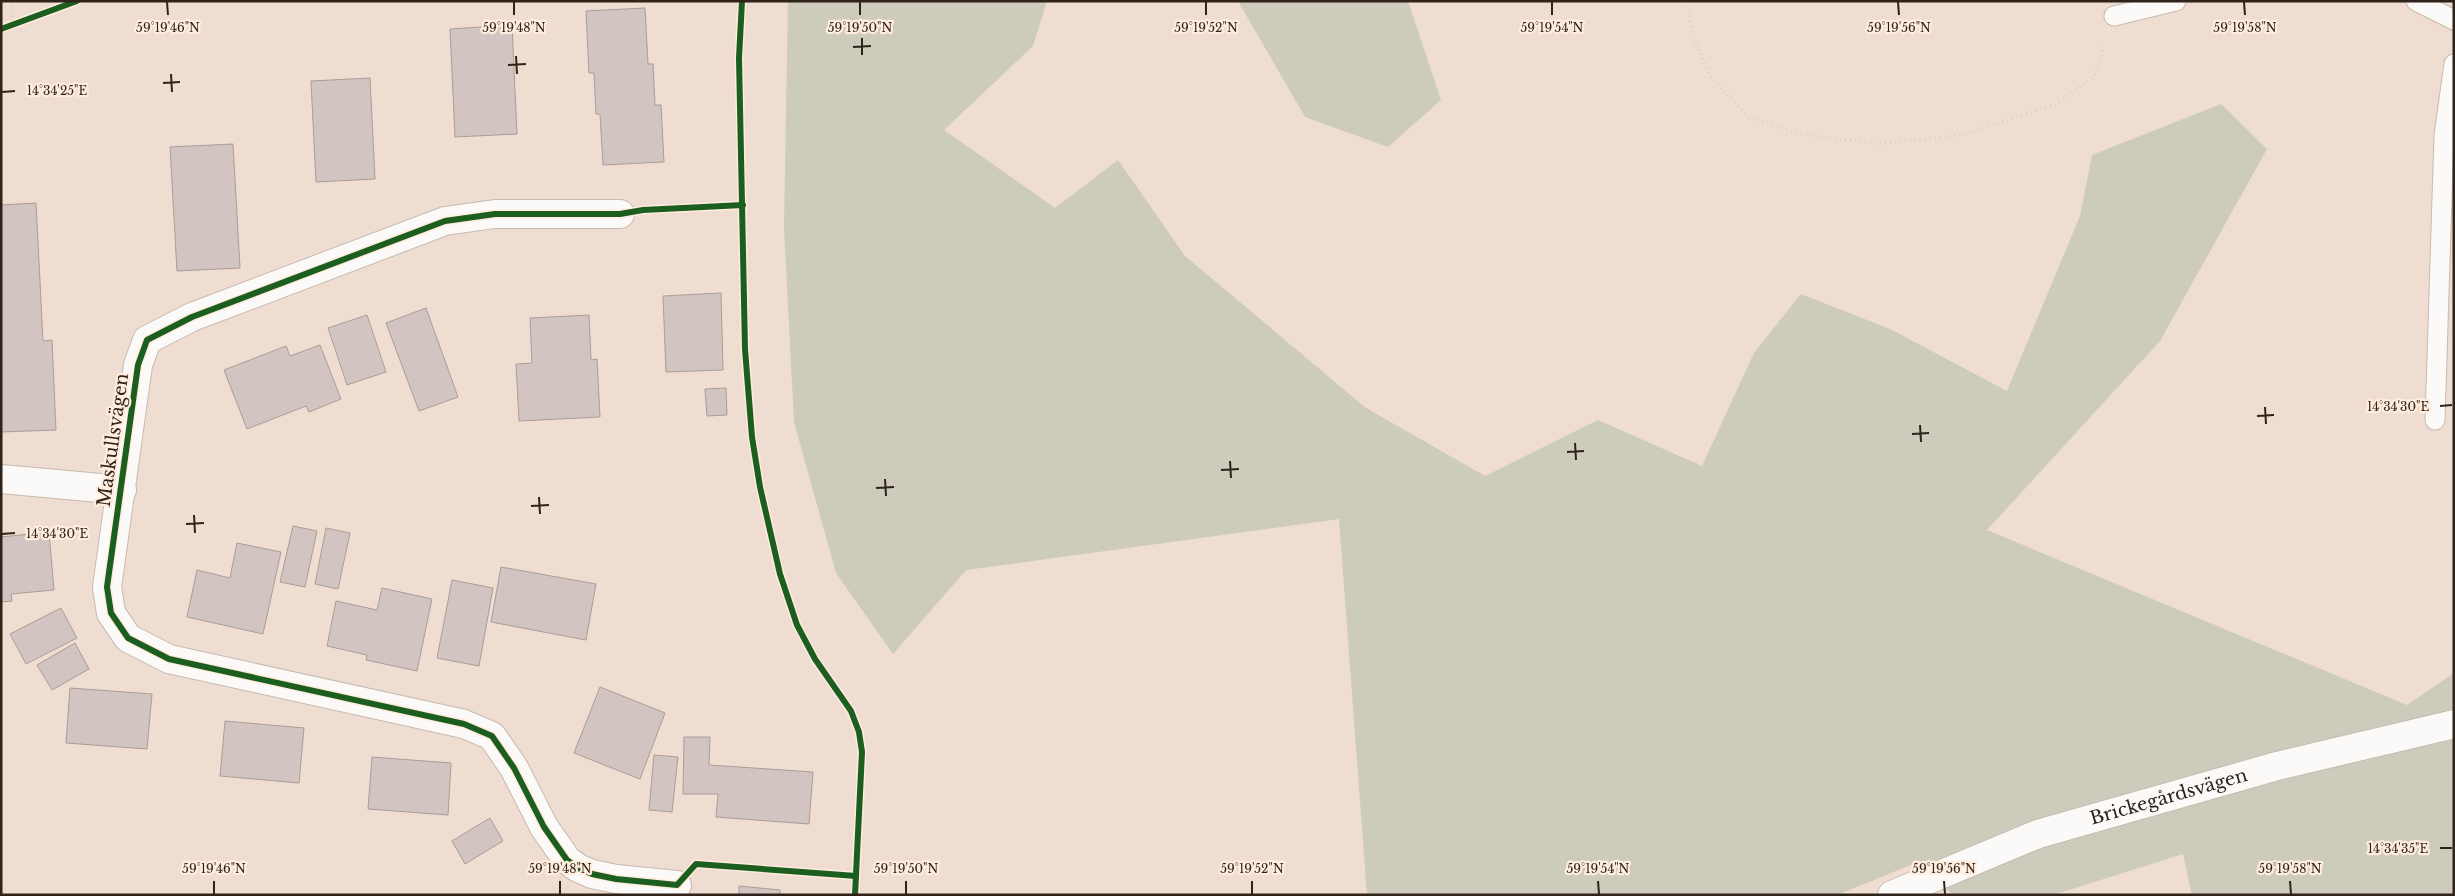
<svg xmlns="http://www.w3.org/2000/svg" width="2455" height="896" font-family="'Libre Baskerville',serif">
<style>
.green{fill:#cdcbbb}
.building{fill:#d2c5c1;stroke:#aa9c98}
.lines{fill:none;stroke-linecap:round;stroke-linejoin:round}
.lane-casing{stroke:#c8bab0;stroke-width:21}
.street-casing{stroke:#c8bab0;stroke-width:30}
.path{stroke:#d5d0cc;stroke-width:3;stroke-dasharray:1 4;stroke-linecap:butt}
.lane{stroke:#fcfaf8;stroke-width:19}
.street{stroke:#fcfaf8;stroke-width:28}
.cycleway-casing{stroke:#ffecdd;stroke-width:9}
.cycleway{stroke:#1b5e20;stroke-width:6}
.ticks{fill:none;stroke:#2e2219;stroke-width:2}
.labels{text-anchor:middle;stroke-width:4.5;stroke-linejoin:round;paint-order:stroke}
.street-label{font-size:18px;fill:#2e2219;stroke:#ffecdd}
.ticks-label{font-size:12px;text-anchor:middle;fill:#2e2219;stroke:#ffecdd;stroke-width:4.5;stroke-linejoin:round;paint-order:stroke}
</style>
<rect width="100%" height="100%" fill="#eeddd0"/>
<g class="green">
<path d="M788,1H1047L1033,46L944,130L1055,208L1118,160L1185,256L1366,408L1485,476L1598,420L1702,466L1754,353L1801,294L1890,329L2007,391L2080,216L2092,155L2221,104L2267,149L2160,341L1987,530L2407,705L2454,673V895H2192L2183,854L2053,895H1954L1913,864L1837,895H1367L1339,519L966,570L893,654L836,573L794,422L784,227Z"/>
<path d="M1238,1H1408L1441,100L1388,147L1305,117Z"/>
</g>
<g class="building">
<path d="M645,8L648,64H653L655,105H661L664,162L603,165L600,114H596L594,73H589L586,11Z"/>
<path d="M512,25L517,134L455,137L450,29Z"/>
<path d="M370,78L375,179L316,182L311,81Z"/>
<path d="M233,144L240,268L177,271L170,147Z"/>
<path d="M36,203L43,341L52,340L56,430L1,432V205Z"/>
<path d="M721,293L723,370L666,372L663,296Z"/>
<path d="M426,308L458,397L419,411L386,323Z"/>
<path d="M367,315L386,372L347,385L328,328Z"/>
<path d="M589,315L591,360L597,359L600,417L519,421L516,364L532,363L530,318Z"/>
<path d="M320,345L341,399L309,412L306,406L247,429L224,370L286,346L290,356Z"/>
<path d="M726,388L727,415L707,416L705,389Z"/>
<path d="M293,526L317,531L305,587L280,582Z"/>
<path d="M326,528L350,533L338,589L315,584Z"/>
<path d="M49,532L54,590L11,594L12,601L1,602V537Z"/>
<path d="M237,543L281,552L263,634L187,617L197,570L230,578Z"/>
<path d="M501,567L596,584L586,640L491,622Z"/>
<path d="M452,580L493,588L479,666L437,658Z"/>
<path d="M382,588L432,599L417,671L366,660L367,655L327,646L336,601L377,610Z"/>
<path d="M61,608L77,638L26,664L10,634Z"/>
<path d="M75,643L89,669L52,690L37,665Z"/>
<path d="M600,687L665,713L640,779L574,753Z"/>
<path d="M70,688L152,694L147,749L66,743Z"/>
<path d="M225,721L304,728L299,783L220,776Z"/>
<path d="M684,737H710L709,765L813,772L809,824L716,817L718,794H683Z"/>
<path d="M654,755L678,757L672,812L649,810Z"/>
<path d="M372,757L451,763L448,815L368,809Z"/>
<path d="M490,818L503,841L465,864L452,841Z"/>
<path d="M739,886L780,890V895H739Z"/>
</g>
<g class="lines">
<g class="lane-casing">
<g id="lane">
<path d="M2416,1L2454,20"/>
<path d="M2114,16L2176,1"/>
<path d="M2435,420L2444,135L2454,64"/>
</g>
</g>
<g class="street-casing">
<g id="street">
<path d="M620,214H495L445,221L192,317L147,340L138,365L107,587L111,613L128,638L169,659L464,724L492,736L514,768L544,827L567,860L578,868L592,874L616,879L677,885"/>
<path d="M1,479L122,490"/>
<path id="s1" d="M1892,895L2038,834L2277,766L2454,724"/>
</g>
</g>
<g class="path">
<path d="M11,1L13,25"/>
<path d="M1687,1L1692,34L1710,76L1749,117L1795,133L1877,144L1961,135L2056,104L2094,77L2105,42"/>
</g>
<use href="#lane" class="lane"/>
<use href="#street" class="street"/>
<g class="cycleway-casing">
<g id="cycleway">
<path d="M742,1L739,58L745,349L752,437L760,487L780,574L797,625L815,659L851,711L859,732L862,752L855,895"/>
<path d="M1,29L77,1"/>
<path d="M743,205L643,210L620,214H495L445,221L192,317L147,340L138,365L107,587L111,613L128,638L169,659L464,724L492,736L514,768L544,827L567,860L578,868L592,874L616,879L677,885L696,864L856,876"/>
</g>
</g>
<use href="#cycleway" class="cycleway"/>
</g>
<path class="ticks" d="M167,2L168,15M514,2V15M860,2V15M1206,2V15M1552,2V15M1898,2L1899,15M2244,2L2245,15M862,38V55M853,47L871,46M516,56L517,74M508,65L526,64M171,74L172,92M163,83L180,82M2,92L15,91M2440,406L2452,405M2265,407L2266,424M2257,416L2274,415M1920,425L1921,442M1912,434L1929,433M1575,443L1576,460M1567,452L1584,451M1230,461L1231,478M1221,470L1239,469M885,479L886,496M876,488L894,487M539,497L540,514M531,506L549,505M194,515L195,533M186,524L204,523M2,534L15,533M2440,848H2452M214,881V894M560,881V894M906,881V894M1252,881V894M1598,881L1599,894M1944,881L1945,894M2290,881L2291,894"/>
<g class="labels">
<g class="street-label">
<text transform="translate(113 440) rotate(-82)" y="6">Maskullsvägen</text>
<text dy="6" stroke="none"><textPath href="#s1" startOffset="294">Brickegårdsvägen</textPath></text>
</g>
</g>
<g class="ticks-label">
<text x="168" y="32">59°19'46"N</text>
<text x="514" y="32">59°19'48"N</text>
<text x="860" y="32">59°19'50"N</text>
<text x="1206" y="32">59°19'52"N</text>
<text x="1552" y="32">59°19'54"N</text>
<text x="1899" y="32">59°19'56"N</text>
<text x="2245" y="32">59°19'58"N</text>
<text x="57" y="95">14°34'25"E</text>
<text x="2398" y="411">14°34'30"E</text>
<text x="57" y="538">14°34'30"E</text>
<text x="2398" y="853">14°34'35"E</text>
<text x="214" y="873">59°19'46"N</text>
<text x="560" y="873">59°19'48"N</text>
<text x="906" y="873">59°19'50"N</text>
<text x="1252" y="873">59°19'52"N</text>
<text x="1598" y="873">59°19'54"N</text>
<text x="1944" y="873">59°19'56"N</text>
<text x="2290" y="873">59°19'58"N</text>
</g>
<rect width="2455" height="896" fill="none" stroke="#2e2219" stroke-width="5"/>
</svg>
